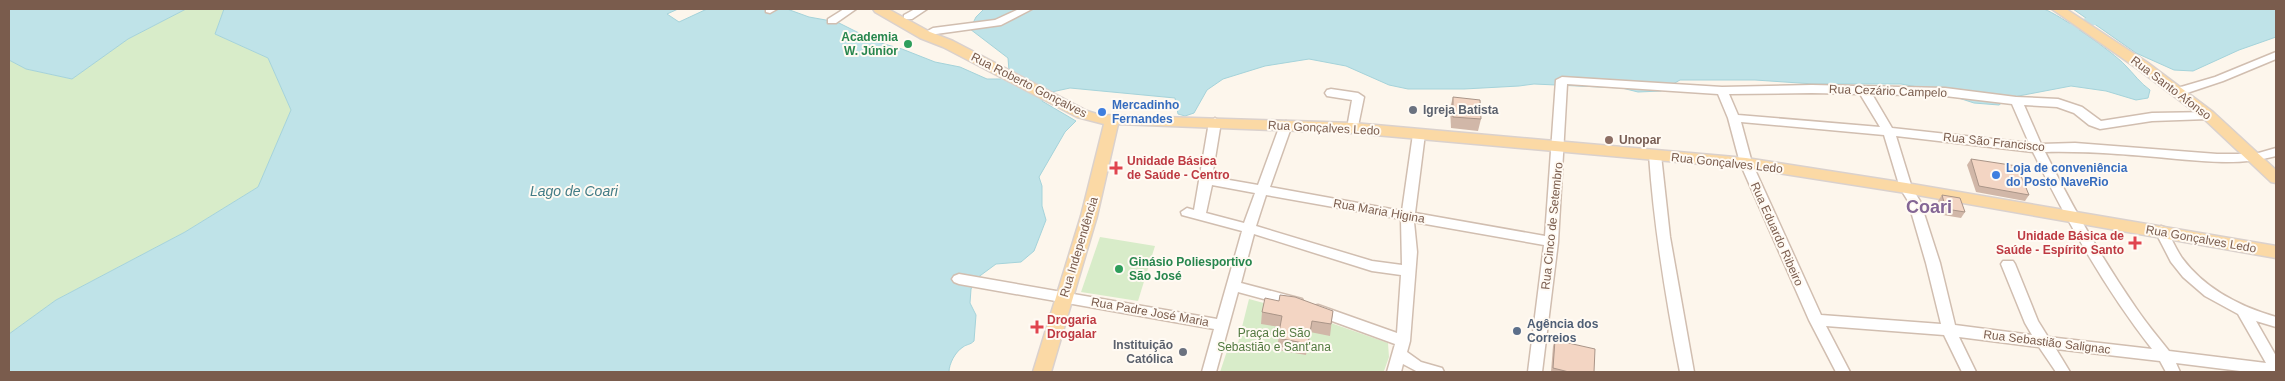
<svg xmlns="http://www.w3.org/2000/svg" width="2285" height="381" font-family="Arial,sans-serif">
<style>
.green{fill:#d8ecc9}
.water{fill:#bfe3e8;stroke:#a5d3da}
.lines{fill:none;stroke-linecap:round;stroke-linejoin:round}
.river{fill:#bfe3e8;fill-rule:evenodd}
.minor-casing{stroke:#d1beb0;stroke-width:3}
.major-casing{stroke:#dad1cd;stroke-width:3}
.minor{fill:#fff;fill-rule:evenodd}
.major{fill:#fbd9a5;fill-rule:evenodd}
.wall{fill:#d1b7a8}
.building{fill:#f3d5c3;stroke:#aa9588}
.leisure-dot{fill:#2e9e5b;stroke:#fffaf3;stroke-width:2}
.worship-dot{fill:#6b7280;stroke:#fffaf3;stroke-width:2}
.shop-dot{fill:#3f7fe0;stroke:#fffaf3;stroke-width:2}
.education-dot{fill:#8d6e63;stroke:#fffaf3;stroke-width:2}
.health-dot{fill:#e0444e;stroke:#fffaf3;stroke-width:2}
.service-dot{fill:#5c6f8a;stroke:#fffaf3;stroke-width:2}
.labels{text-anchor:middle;stroke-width:4;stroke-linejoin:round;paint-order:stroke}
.leisure-label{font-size:12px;font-weight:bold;fill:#27864d;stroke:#fffaf3;text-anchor:end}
.street-label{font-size:12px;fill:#7a5c4d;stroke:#fffaf3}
.shop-label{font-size:12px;font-weight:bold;fill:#366cbe;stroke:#fffaf3;text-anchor:start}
.worship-label{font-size:12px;font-weight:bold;fill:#5b616d;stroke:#fffaf3;text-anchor:start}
.education-label{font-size:12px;font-weight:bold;fill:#785e54;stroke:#fffaf3;text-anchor:start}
.health-label{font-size:12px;font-weight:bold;fill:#be3a42;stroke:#fffaf3;text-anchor:start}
.service-label{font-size:12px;font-weight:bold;fill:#4e5e75;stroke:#fffaf3;text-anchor:start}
.park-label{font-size:12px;fill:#537a41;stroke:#fffaf3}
.water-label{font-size:14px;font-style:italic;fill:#437c86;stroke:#fffaf3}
.district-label{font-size:18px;font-weight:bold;fill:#846695;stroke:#fffaf3}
</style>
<rect width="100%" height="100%" fill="#fdf6ec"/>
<g class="green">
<path d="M186,9H224L215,34L268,58L291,110L258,187L185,232L56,300L9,334V60L26,69L72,79L128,39Z"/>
<path d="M1100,237L1155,246L1138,301L1081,292Z"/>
<path d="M1249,299L1308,315L1388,343L1389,357L1384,371L1220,372L1230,342L1238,343Z"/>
</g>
<g class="water">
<path d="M9,9H186L128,39L72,79L26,69L9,60Z"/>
<path d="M224,9H678L667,14L679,22L707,9H787L809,17L837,22L877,42L902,49L935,62L960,67L987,79H1001L1009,71L1008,58L970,29L976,17L984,9H2044C2060,15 2113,52 2125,65C2134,74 2140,83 2150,90L2148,98L2136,100L2106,91L2071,86L2008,98L1999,105L1974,103L1934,90L1901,84H1814L1755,80H1680L1661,91L1638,92L1622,88L1534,84L1519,86L1464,89H1408L1389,85L1346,66L1309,59L1265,66L1223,79L1207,90L1194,113L1185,116L1178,114L1175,98L1070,88L1047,93L1042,101L1076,121L1065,132L1039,177L1042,186V206L1046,220L1034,251L1021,262L996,264L977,278L971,289L970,303L976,315L974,341C970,345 967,344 963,347C955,352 949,364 949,372H9V334L56,300L185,232L258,187L291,110L268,58L215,34Z"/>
<path d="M2073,9H2276V37L2239,50L2193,71L2174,70L2136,53Z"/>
</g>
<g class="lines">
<path class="river" d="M2112,9H2135L2133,12L2080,30H2068L2066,27L2068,24Z"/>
<g class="minor-casing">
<g id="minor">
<path d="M766,9H777L770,13L766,12Z"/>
<path d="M844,9H856L836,23H828V19Z"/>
<path d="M915,9H927L912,19H904V15Z"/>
<path d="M1019,9H1032L1001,25L936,34L925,38L920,35L933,28L995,20Z"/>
<path d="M2276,52V59L2223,81L2178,96L2172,92L2174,89L2215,77Z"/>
<path d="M1562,77L1722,87L1812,85L1945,88L2016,97L2058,99L2082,107L2101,121L2152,113L2212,112L2214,115L2212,118L2208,119L2152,121L2100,129L2089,125L2074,113L2057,107L2024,105L2041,144L2075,143L2217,154H2255L2276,148V156C2243,165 2210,162 2177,159C2133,155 2089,151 2045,152C2072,206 2102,259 2136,308C2146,323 2158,337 2169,351L2266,363L2238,314L2205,296L2183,277L2171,262L2155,231L2161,226L2166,228C2171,238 2176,249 2182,258C2205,289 2241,307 2276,317V327L2256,321L2276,356V372H2248L2176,363L2180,372H2166L2160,361L2056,349L2070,372H2056L2039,347L1959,337L1976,372H1962L1944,335L1826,326L1850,372H1836L1809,320L1740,163L1728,118L1718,94L1567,84L1558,242L1542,372H1528L1544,245L1414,222L1417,252L1410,341L1407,352L1421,362L1442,368L1444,372H1418L1403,364L1401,372H1387L1395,344L1313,314L1311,310L1313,306L1318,305L1397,333L1401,275L1372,271L1254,234L1241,283L1302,299L1304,303L1302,307L1297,308L1238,292L1216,372H1202L1214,329L959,284L954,282L952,279L954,276L959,274L1217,319L1242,231L1182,215L1181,212L1187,208L1194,210L1209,122L1215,118L1221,122L1212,177L1258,185L1280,125L1286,121L1292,125L1270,187L1402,211L1413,134L1415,131H1423L1425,134L1415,213L1545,236L1556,80ZM1812,93L1860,94L1880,127L1738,115L1729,94ZM1872,94L1945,96L2012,104L2029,143L1892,128ZM1741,122L1884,135L1900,188L1908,201L1926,263L1941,324L1821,315L1752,163ZM1896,136L2033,152C2066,220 2105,289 2152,349L2048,337L2038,321L2015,264L2013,261H2003L2001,264L2025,323L2032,335L1955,325L1940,263L1920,201L1912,188ZM1212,185L1255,193L1244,223L1206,213ZM1266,195L1401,219L1402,265L1372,261L1256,226Z"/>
<path d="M1331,89L1358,93L1364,97L1357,131H1349L1347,128L1352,100L1327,96L1325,93L1327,90Z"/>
<path d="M1655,151L1661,155L1670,237L1694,372H1680C1666,300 1654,228 1649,155Z"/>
</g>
</g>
<g class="major-casing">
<g id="major">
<path d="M873,9H888L930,32L953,41L1087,111L1100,115L1353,123L1746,158L1906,183L2276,246V258L1906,193L1746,168L1353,133L1118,124L1097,216L1051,372H1033L1081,216L1104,124L1077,117L943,47L920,38L875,12Z"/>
<path d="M2052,9H2066L2148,63L2213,112L2276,170V183L2271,182L2203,118L2138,69Z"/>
</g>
</g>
<use href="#minor" class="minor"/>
<use href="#major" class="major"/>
</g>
<g class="wall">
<path d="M1453,97L1481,119L1478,131L1451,128L1450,108Z"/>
<path d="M1971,159L2029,195L2025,201L1976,192L1967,165Z"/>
<path d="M1942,195L1965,212L1961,218L1943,215L1938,201Z"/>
<path d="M1279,301L1333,311L1330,336L1310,332L1306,355L1277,350L1280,327L1261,324L1262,312Z"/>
<path d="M1555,340L1594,372H1551L1553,346Z"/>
</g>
<g class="building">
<path d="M1453,97L1480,100L1481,119L1453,117Z"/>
<path d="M1971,159L2017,166L2029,195L1979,186Z"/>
<path d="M1942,195L1960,198L1965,212L1946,209Z"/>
<path d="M1280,295L1295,297L1333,311L1331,324L1312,321L1308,344L1278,338L1282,316L1262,312L1265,298L1279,301Z"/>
<path d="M1555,340L1595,349L1594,372H1569L1553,368Z"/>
</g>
<g class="leisure-dot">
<circle cx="908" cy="44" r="5"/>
<circle cx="1119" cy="269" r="5"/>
</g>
<g class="worship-dot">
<circle cx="1413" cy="110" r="5"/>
<circle cx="1183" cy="352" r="5"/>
</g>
<g class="shop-dot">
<circle cx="1102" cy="112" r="5"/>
<circle cx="1996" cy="175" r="5"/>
</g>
<circle class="education-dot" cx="1609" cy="140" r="5"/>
<g class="health-dot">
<path d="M1113.5 160.5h5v5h5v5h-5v5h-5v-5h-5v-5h5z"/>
<path d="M2132.5 235.5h5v5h5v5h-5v5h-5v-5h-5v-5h5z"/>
<path d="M1034.5 319.5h5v5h5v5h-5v5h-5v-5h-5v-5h5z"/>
</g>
<circle class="service-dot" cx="1517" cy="331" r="5"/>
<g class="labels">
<g class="leisure-label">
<text x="898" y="41">Academia<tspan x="898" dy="14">W. Júnior</tspan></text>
<text x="1129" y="266" text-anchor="start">Ginásio Poliesportivo<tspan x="1129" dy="14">São José</tspan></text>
</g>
<g class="street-label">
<text transform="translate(1029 85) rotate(27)" y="4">Rua Roberto Gonçalves</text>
<text transform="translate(2171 88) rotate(37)" y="4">Rua Santo Afonso</text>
<text transform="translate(1888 91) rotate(2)" y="4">Rua Cezário Campelo</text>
<text transform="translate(1324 128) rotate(3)" y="4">Rua Gonçalves Ledo</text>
<text transform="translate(1994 142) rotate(6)" y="4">Rua São Francisco</text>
<text transform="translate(1727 163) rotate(6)" y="4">Rua Gonçalves Ledo</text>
<text transform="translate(1379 211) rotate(10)" y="4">Rua Maria Higina</text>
<text transform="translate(1552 226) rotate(-84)" y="4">Rua Cinco de Setembro</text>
<text transform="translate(1777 234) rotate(66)" y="4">Rua Eduardo Ribeiro</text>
<text transform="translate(2201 239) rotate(10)" y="4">Rua Gonçalves Ledo</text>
<text transform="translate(1079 247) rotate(-73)" y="4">Rua Independência</text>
<text transform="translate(1150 312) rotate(10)" y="4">Rua Padre José Maria</text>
<text transform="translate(2047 342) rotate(7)" y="4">Rua Sebastião Salignac</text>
</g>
<g class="shop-label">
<text x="1112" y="109">Mercadinho<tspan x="1112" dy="14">Fernandes</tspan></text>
<text x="2006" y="172">Loja de conveniência<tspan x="2006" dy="14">do Posto NaveRio</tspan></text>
</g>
<g class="worship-label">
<text x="1423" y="114">Igreja Batista</text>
<text x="1173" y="349" text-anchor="end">Instituição<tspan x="1173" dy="14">Católica</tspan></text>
</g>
<g class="education-label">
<text x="1619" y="144">Unopar</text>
</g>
<g class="health-label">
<text x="1127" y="165">Unidade Básica<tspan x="1127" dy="14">de Saúde - Centro</tspan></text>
<text x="2124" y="240" text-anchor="end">Unidade Básica de<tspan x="2124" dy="14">Saúde - Espírito Santo</tspan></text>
<text x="1047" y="324">Drogaria<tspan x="1047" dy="14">Drogalar</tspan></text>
</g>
<g class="service-label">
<text x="1527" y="328">Agência dos<tspan x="1527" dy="14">Correios</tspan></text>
</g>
<g class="park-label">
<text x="1274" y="337">Praça de São<tspan x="1274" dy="14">Sebastião e Sant'ana</tspan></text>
</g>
<g class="water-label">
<text x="574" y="196">Lago de Coari</text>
</g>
<g class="district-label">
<text x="1929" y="213">Coari</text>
</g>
</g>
<rect width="2285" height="381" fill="none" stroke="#7a5c4d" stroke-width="20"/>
</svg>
